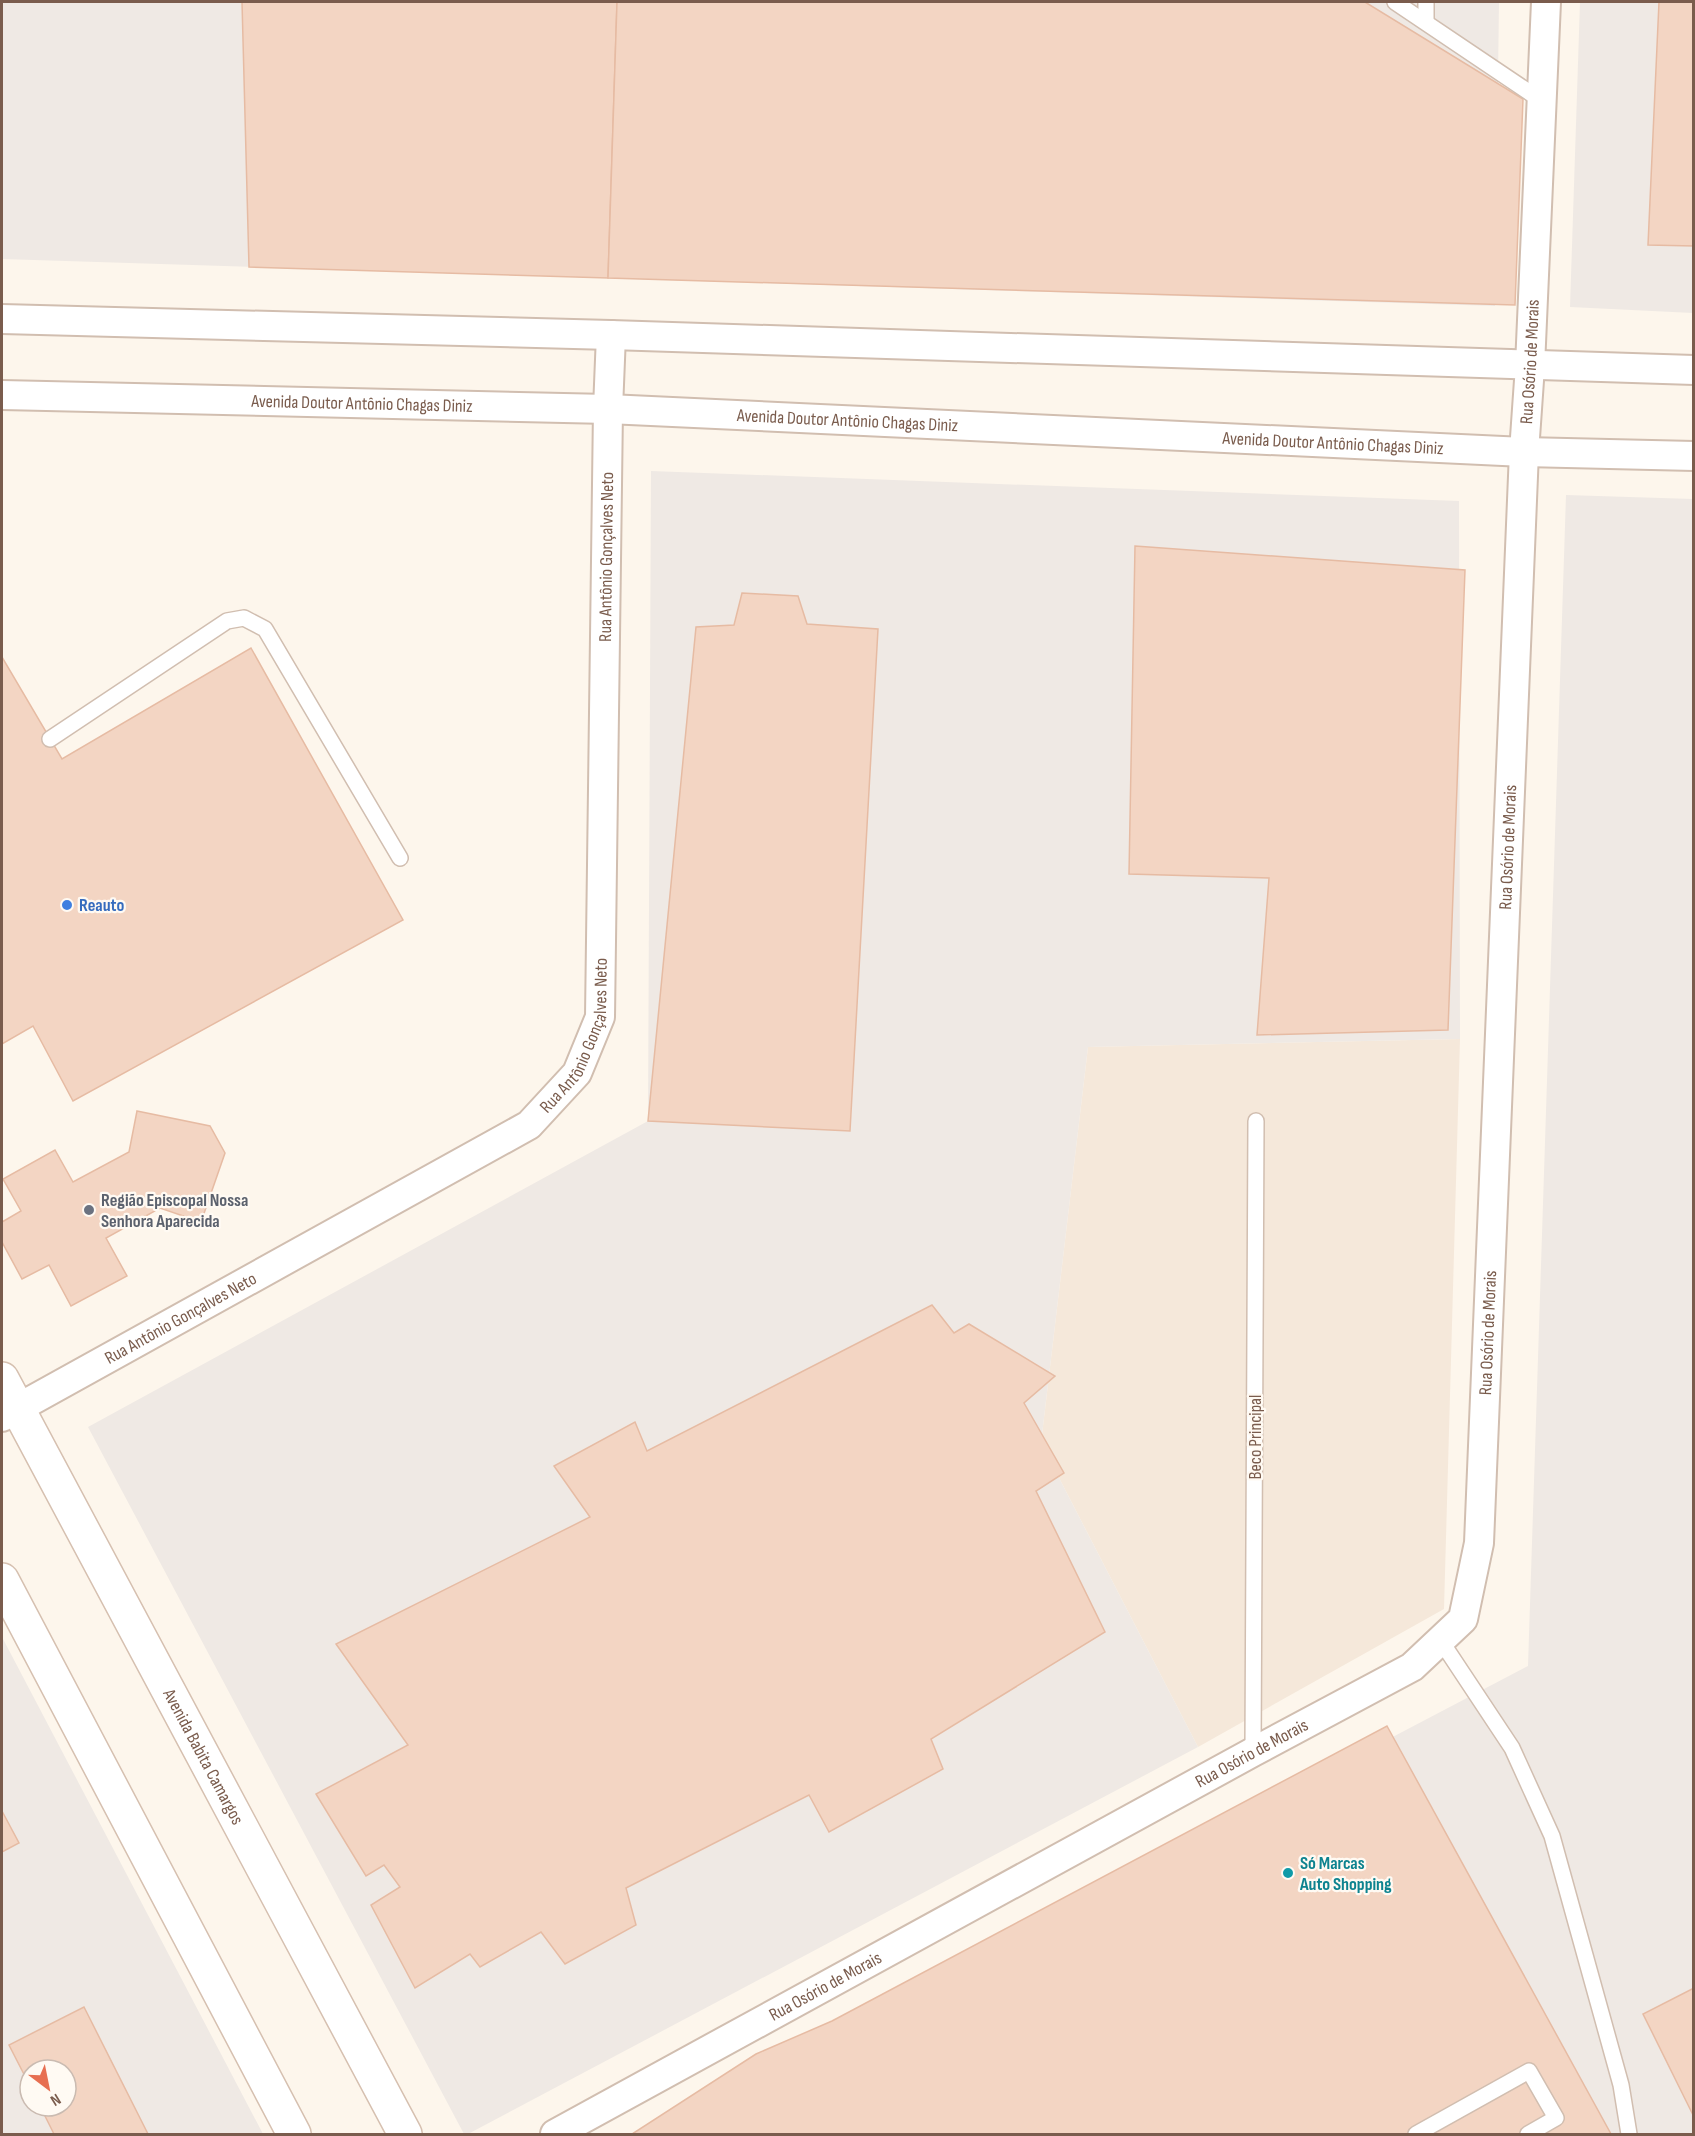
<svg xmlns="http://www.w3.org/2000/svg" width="1695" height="2136" font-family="'Sofia Sans Condensed',sans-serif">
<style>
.residential{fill:#f5e8da}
.industrial{fill:#efe9e4;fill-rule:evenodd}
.building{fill:#f3d5c3;stroke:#e6bba3;stroke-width:1.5}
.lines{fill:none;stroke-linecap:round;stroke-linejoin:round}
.lane-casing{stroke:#d1beb0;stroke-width:18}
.street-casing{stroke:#d1beb0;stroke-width:32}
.secondary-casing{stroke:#d6c0b0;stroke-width:36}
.lane{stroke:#fff;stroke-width:15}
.street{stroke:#fff;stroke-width:28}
.secondary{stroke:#fff;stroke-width:33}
.shop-dot{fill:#3f7fe0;stroke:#fffaf3;stroke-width:2}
.worship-dot{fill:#6b7280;stroke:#fffaf3;stroke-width:2}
.culture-dot{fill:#0f9aa8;stroke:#fffaf3;stroke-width:2}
.labels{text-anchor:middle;stroke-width:4.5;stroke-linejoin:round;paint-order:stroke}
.street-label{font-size:18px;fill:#7a5c4d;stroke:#fffaf3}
.shop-label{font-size:18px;font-weight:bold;fill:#366cbe;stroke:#fffaf3;text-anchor:start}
.worship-label{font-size:18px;font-weight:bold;fill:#5b616d;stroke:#fffaf3;text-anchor:start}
.culture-label{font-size:18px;font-weight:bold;fill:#0d838f;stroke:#fffaf3;text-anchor:start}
</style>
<rect width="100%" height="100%" fill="#fdf6ec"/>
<path class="residential" d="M1460,1039L1444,1609L1198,1747L1041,1443L1088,1047Z"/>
<g class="industrial">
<path d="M2,2H1499L1495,306L2,259Z"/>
<path d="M1580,2H1693V313L1570,307Z"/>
<path d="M651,471L1459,501L1460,1039L1088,1047L1041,1443L1198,1747L468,2134H464L88,1427L648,1121Z"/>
<path d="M1566,495L1693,499V2134H636L1528,1666Z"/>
<path d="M2,1637L263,2134H2ZM30,2070H66V2106H30Z"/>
</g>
<g class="building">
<path d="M242,2H617L608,278L249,267Z"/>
<path d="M617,2H1365L1523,99L1515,305L608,278Z"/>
<path d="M1659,2H1694V246L1648,245Z"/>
<path d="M1135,546L1465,570L1448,1030L1257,1035L1269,878L1129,874Z"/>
<path d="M742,593L798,596L807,624L878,629L850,1131L648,1121L696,627L734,625Z"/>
<path d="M251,648L403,920L73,1101L33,1026L2,1044V657L62,759Z"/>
<path d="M137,1111L210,1126L225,1153L201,1222L160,1208L106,1238L127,1276L71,1306L49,1265L22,1279L2,1242V1222L21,1211L3,1179L55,1150L73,1182L129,1152Z"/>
<path d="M932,1305L954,1333L969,1324L1055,1376L1024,1403L1064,1473L1036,1491L1105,1632L931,1739L943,1769L829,1832L809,1795L626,1888L636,1925L565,1964L541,1932L480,1967L470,1954L415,1988L371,1905L400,1887L384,1865L366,1876L316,1794L408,1745L336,1644L590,1517L554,1466L635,1422L647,1451Z"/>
<path d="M1387,1726L1611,2134H632L756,2054L832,2021Z"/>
<path d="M2,1811L19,1843L2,1852Z"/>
<path d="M1694,1988V2117L1643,2014Z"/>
<path d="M84,2007L148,2134H54L40,2106H66V2070H30V2086L9,2045Z"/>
</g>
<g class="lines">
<g class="lane-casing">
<g id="lane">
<path d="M1395,2L1542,101"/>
<path d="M1426,2V21"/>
<path d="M50,739L227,621L244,618L265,629L400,858"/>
<path d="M1441,1641L1512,1748L1552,1836L1621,2085L1629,2134"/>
<path d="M1253,1752L1256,1121"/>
<path d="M1416,2134L1529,2071L1556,2118L1528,2134"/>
</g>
</g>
<g class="street-casing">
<g id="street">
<path d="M2,319L611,335L1694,370"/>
<path id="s1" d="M2,395L608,409L1524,452L1694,456"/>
<path id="s2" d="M2,1417L529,1125L577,1073L600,1017L608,409L611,335"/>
<path id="s3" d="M555,2134L1253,1752L1412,1667L1463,1619L1479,1543L1524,452L1530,366L1546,2"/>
</g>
</g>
<g class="secondary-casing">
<g id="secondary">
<path id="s4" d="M2,1379L405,2134"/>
<path d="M2,1580L294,2134"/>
</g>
</g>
<use href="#lane" class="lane"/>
<use href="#street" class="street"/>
<use href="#secondary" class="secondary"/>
</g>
<circle class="shop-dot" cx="67" cy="905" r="6"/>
<circle class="worship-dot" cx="89" cy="1210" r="6"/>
<circle class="culture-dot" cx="1288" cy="1873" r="6"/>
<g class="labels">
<g class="street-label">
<text dy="6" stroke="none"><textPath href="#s3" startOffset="2306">Rua Osório de Morais</textPath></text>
<text dy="6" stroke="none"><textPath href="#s1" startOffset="360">Avenida Doutor Antônio Chagas Diniz</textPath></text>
<text dy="6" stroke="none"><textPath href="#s1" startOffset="846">Avenida Doutor Antônio Chagas Diniz</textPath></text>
<text dy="6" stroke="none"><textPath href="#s1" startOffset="1332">Avenida Doutor Antônio Chagas Diniz</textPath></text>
<text dy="6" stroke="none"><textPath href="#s2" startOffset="1194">Rua Antônio Gonçalves Neto</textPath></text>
<text dy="6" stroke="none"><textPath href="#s3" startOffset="1820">Rua Osório de Morais</textPath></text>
<text dy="6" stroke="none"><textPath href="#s2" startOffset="708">Rua Antônio Gonçalves Neto</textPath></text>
<text dy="6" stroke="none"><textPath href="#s2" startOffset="204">Rua Antônio Gonçalves Neto</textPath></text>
<text dy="6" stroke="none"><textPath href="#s3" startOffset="1334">Rua Osório de Morais</textPath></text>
<text transform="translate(1255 1437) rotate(-90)" y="6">Beco Principal</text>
<text dy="6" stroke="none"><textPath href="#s3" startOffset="794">Rua Osório de Morais</textPath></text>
<text dy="6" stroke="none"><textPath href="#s4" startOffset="428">Avenida Babita Camargos</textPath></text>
<text dy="6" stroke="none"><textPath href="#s3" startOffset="308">Rua Osório de Morais</textPath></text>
</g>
<g class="shop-label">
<text x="79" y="911">Reauto</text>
</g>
<g class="worship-label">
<text x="101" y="1206">Região Episcopal Nossa<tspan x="101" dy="21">Senhora Aparecida</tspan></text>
</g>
<g class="culture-label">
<text x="1300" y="1869">Só Marcas<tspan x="1300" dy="21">Auto Shopping</tspan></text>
</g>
</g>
<rect width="1695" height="2136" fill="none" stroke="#7a5c4d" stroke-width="6"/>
<g transform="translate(48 2088) rotate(148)"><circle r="28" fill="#fffaf3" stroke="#cabbb1" stroke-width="1.5"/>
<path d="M0-4.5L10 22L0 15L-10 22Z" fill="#e76f51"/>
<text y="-9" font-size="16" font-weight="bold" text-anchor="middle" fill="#7a5c4d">N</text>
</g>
</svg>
